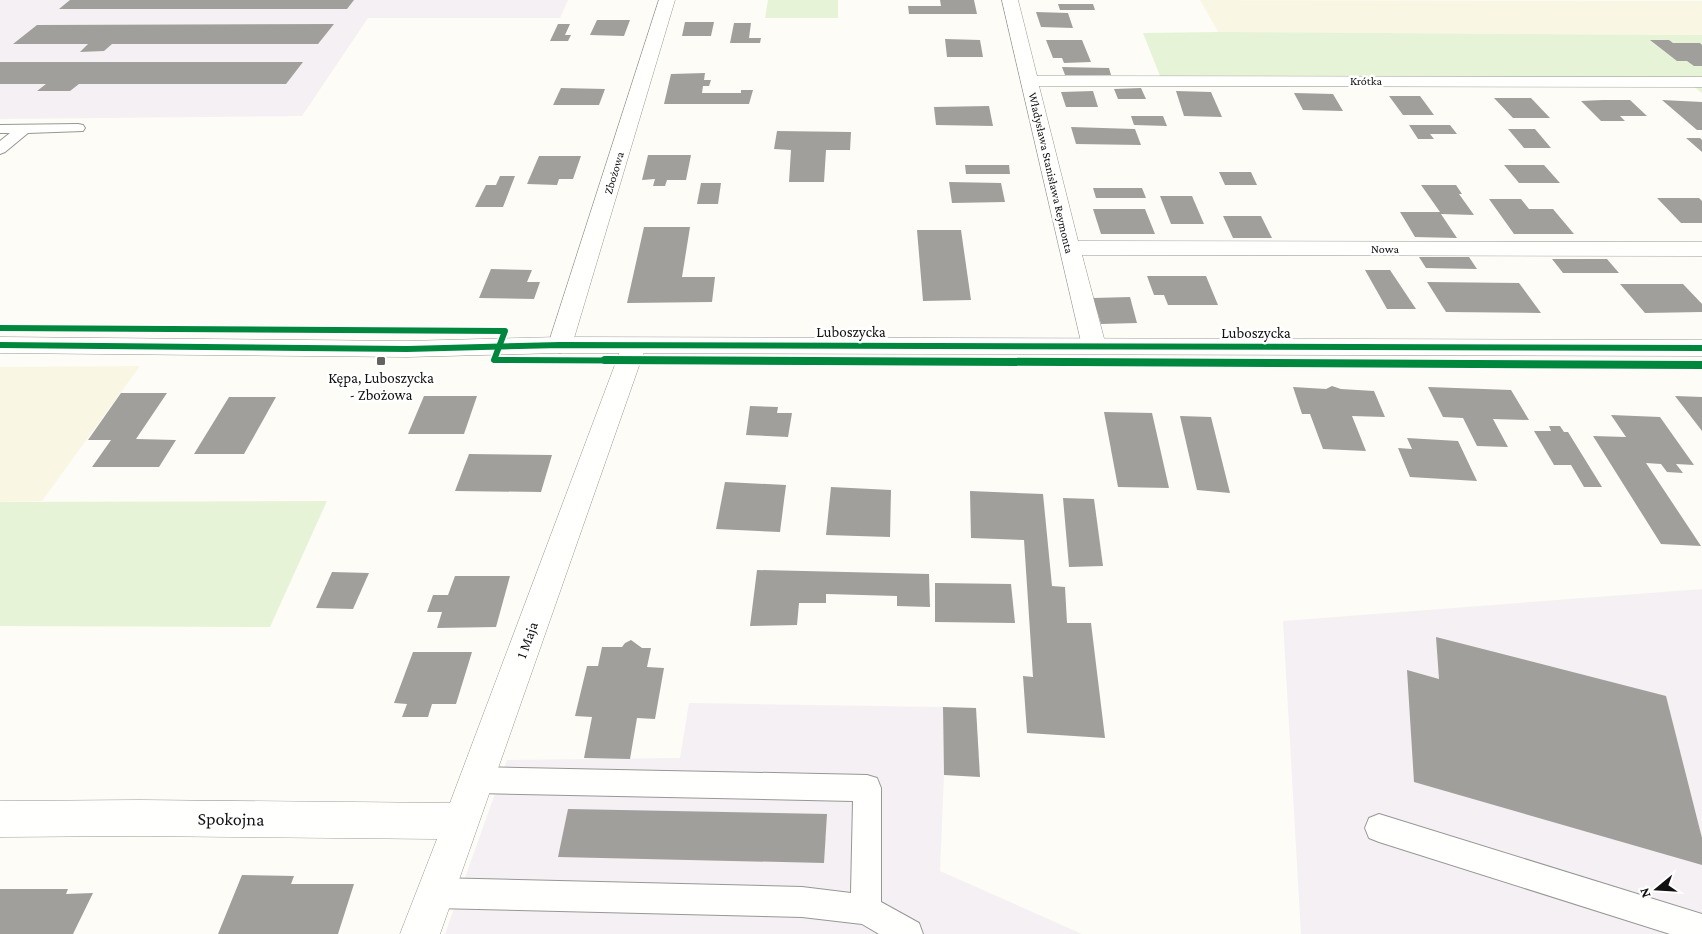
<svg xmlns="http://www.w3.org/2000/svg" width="1702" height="934" font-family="'Crimson Pro',serif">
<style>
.industrial{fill:#f5f0f3}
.farmland{fill:#f9f7e4}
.green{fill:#e7f3d7}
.building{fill:#a19f9c}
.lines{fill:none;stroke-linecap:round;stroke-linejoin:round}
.service-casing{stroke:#979795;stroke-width:2}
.minor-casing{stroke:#979795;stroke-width:1}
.tertiary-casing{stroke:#979795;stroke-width:1}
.service{fill:#fffffe;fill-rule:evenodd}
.minor{fill:#fffffe;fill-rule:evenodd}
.tertiary{fill:#fffffe;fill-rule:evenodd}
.cycleway-far1-casing{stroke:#fff;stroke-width:9}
.cycleway-casing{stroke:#fff;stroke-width:11}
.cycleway-far1{stroke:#00873e;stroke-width:6}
.cycleway{stroke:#00873e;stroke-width:8}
.poi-dot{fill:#646362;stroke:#fff;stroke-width:2}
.labels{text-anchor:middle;stroke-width:5;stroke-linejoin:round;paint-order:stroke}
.far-street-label{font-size:12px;fill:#111;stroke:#fff}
.street-label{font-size:15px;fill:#111;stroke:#fff}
.poi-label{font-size:15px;fill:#111;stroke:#fff}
.near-street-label{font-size:18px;fill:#111;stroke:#fff}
</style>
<rect width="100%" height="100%" fill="#fdfcf7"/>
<g class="industrial">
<path d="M0,0H568L560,18H368L302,116L0,119Z"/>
<path d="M1702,589V934H1301L1283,621Z"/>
<path d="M689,703L943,707L944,775L940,871L1082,934H445L507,760L680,758Z"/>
</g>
<g class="farmland">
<path d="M1200,0L1702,1V35L1218,32Z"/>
<path d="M140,366L42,501L0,502V367Z"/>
</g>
<g class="green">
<path d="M768,0H838V18H765Z"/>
<path d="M1218,32L1702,35V93L1688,82L1162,81L1143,33Z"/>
<path d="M327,501L270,627L0,626V502Z"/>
</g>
<g class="building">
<path d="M70,0H354L347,9H59Z"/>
<path d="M940,0H974L977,14H909L908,6H941Z"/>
<path d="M1058,4H1093L1095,10H1060Z"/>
<path d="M1036,12L1068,13L1073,28L1041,27Z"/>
<path d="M597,20H630L624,36L590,35Z"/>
<path d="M685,22H714L711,36H682Z"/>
<path d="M734,23H751L749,38H761L760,43H730Z"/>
<path d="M334,24L318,44H112L104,51L80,52L88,44H13L37,25Z"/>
<path d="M558,24H570L565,35H571L568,41H550Z"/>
<path d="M945,39L980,40L983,57H947Z"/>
<path d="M1046,40H1082L1091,62L1064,63L1062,58H1053Z"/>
<path d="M1650,40H1669L1673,43H1700L1702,45V66H1694L1687,61H1677Z"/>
<path d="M0,62H303L286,84H79L70,91H37L46,84H0Z"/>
<path d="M1062,67L1109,68L1111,75H1065Z"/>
<path d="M705,73L704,80H711L709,86H703L702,93H741V90H753L749,104H664L671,74Z"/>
<path d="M561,88L605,89L599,105H553Z"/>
<path d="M1141,88L1146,99H1118L1114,89Z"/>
<path d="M1093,91L1098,107H1066L1061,92Z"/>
<path d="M1176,91L1211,92L1222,117L1184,116Z"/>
<path d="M1294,93L1333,94L1343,111L1303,110Z"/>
<path d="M1389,96H1420L1434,115H1403Z"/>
<path d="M1494,98H1531L1550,118H1513Z"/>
<path d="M1603,100H1630L1647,116H1620L1625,121H1601L1581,101Z"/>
<path d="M1662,100L1702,102V130H1697Z"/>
<path d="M989,106L993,126L936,125L934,107Z"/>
<path d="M1131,116H1163L1167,126L1134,125Z"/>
<path d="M1409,125H1450L1457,134H1430L1434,139H1418Z"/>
<path d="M1071,127L1135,129L1141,145L1076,144Z"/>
<path d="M1508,129H1535L1551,148H1524Z"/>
<path d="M777,131L851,132L850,150H826L824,182H789L791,150L774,149Z"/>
<path d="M1686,138H1700L1702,140V152Z"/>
<path d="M648,155H691L686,180H667L665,186H653L655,179L642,180Z"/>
<path d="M539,156H581L573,179H559L557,185L527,184Z"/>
<path d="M965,165H1009L1010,174H966Z"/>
<path d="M1504,165H1544L1560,183H1519Z"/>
<path d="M1219,172H1251L1257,185H1225Z"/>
<path d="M500,176H515L503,207H475L486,185H496Z"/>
<path d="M949,182L1001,183L1005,202L952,203Z"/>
<path d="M701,183H721L718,204H697Z"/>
<path d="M1421,185H1456L1462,194H1459L1474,215L1441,214L1457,238L1415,237L1400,212H1440Z"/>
<path d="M1093,188H1142L1146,198H1096Z"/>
<path d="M1160,196H1192L1204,224H1171Z"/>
<path d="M1657,198H1699L1702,201V223H1681Z"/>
<path d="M1489,199H1521L1529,209H1553L1574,234H1514Z"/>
<path d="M1093,209H1145L1155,234H1101Z"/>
<path d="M1223,216H1261L1272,238H1233Z"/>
<path d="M644,227H690L682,277H715L712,302L627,303Z"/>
<path d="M917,230H961L971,300L923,301Z"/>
<path d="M1419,257H1469L1477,269L1426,268Z"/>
<path d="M1552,259H1607L1619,273H1563Z"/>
<path d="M491,269L532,270L527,282H540L534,299L479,298Z"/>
<path d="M1365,270H1390L1416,309H1387Z"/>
<path d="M1147,276H1206L1218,305H1168L1164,295H1154Z"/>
<path d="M1427,282L1519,283L1541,313L1446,312Z"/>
<path d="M1620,284H1683L1702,304V312L1645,313Z"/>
<path d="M1130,297L1137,323L1101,324L1093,298Z"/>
<path d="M1332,386L1341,389L1374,391L1385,417L1352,416L1366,451L1323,449L1310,414H1302L1293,387L1326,389Z"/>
<path d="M1428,387L1511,390L1529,420L1493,419L1508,447L1477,446L1463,418L1443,417Z"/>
<path d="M121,393H167L136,439L176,440L159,467H92L111,440H88Z"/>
<path d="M424,396H477L464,434H408Z"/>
<path d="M1675,396L1702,397V431Z"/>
<path d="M229,397H276L244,454H194Z"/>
<path d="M750,406L778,407L777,413H792L788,437L746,435Z"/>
<path d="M1104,412L1152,413L1169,488L1118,487Z"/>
<path d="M1611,415L1660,417L1694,465L1676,464L1683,473L1667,472L1661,464L1646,463L1701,546L1661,544L1593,436L1626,437Z"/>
<path d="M1180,416L1211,417L1230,493L1197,490Z"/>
<path d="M1549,426H1560L1564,432H1568L1602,487H1584L1571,465H1554L1534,431H1551Z"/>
<path d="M1407,438L1458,441L1477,481L1410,477L1398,448L1412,449Z"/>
<path d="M469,454L552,455L541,492L455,491Z"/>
<path d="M725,482L786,485L780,532L716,529Z"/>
<path d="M831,487L891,490L890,537L826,535Z"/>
<path d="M970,491L1043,494L1052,586L1065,587L1067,623H1091L1105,738L1027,733L1023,676L1033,677L1024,540L971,538Z"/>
<path d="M1063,498L1094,499L1103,566L1069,567Z"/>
<path d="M757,570L929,574L930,607L897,606V596L826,594V603H799L797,625L750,626Z"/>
<path d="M332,572L369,573L353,609L316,608Z"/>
<path d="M455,576H510L496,627L437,628L442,612H427L433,595H448Z"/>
<path d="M935,583L1011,584L1015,623L935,622Z"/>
<path d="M1436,637L1666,696L1702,838V865L1414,782L1407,670L1439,679Z"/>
<path d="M631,640L642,648H651L647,667L664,668L655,719L637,718L630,759L584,758L592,717L575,716L587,666H598L602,647H622L625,643Z"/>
<path d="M413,652H472L456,704H432L428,717H402L407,704L394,703Z"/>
<path d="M943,707L976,708L980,777L944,775Z"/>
<path d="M568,809L827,814L824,863L558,857Z"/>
<path d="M242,875L294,876L291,884H354L338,934H218Z"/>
<path d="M0,889H68L66,894L93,893L73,934H0Z"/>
</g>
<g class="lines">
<g class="service-casing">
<g id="service">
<path d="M78,124L83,125L85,128L83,131L28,133L5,152L0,154V141L10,133H0V125Z"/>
<path d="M477,767L867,775L877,778L881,788V902L919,923L923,934H879L862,924L802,917L435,908L425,903L420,893L425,883L435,878L802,887L851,893L853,801L477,793L467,789L463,780L467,771Z"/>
<path d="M1379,814L1702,914V934H1670L1379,842L1369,838L1365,828L1369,818Z"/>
</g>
</g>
<g class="minor-casing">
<g id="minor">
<path d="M659,0H675L572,345L569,351L560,353L551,351L548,345Z"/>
<path d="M1002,0H1018L1037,76L1702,77V87L1039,86L1078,241L1702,242V256L1082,255L1106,346L1103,352L1094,354L1085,352L1082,346Z"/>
<path d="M634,338L643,340L646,346L440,934H400L437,839L139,836L0,837V801L139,800L450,803L622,346L625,340Z"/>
</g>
</g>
<g class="tertiary-casing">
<path id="tertiary" d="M0,337L407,341L560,337L1702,340V356L560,353L407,357L0,353Z"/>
</g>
<use href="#service" class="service"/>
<use href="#minor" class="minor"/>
<use href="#tertiary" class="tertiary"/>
<g class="cycleway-far1-casing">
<g id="cycleway-far1">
<path d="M0,328L505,331L494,360L907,362"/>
<path d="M0,345L407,349L560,345L1702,348"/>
</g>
</g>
<g class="cycleway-casing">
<path id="cycleway" d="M605,360L1702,365"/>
</g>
<use href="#cycleway-far1" class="cycleway-far1"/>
<use href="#cycleway" class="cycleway"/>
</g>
<rect class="poi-dot" x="376" y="356" width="10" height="10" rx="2.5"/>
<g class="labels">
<g class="far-street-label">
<text x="1366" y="85">Krótka</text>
<text transform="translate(614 173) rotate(-73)" y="4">Zbożowa</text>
<text transform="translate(1051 173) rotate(77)" y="4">Władysława Stanisława Reymonta</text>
<text x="1385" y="253">Nowa</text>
</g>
<g class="street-label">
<text x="851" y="337">Luboszycka</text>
<text x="1256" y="338">Luboszycka</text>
<text transform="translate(527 640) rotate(-70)" y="5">1 Maja</text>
</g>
<g class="poi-label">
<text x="381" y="383">Kępa, Luboszycka<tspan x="381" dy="17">- Zbożowa</tspan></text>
</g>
<g class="near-street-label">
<text transform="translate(231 819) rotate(1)" y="6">Spokojna</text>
</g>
</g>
<g transform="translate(1657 889) rotate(252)" stroke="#ffffff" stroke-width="4" paint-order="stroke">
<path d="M0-4L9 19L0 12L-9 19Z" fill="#111111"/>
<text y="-8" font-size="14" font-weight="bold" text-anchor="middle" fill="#111111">N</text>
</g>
</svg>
